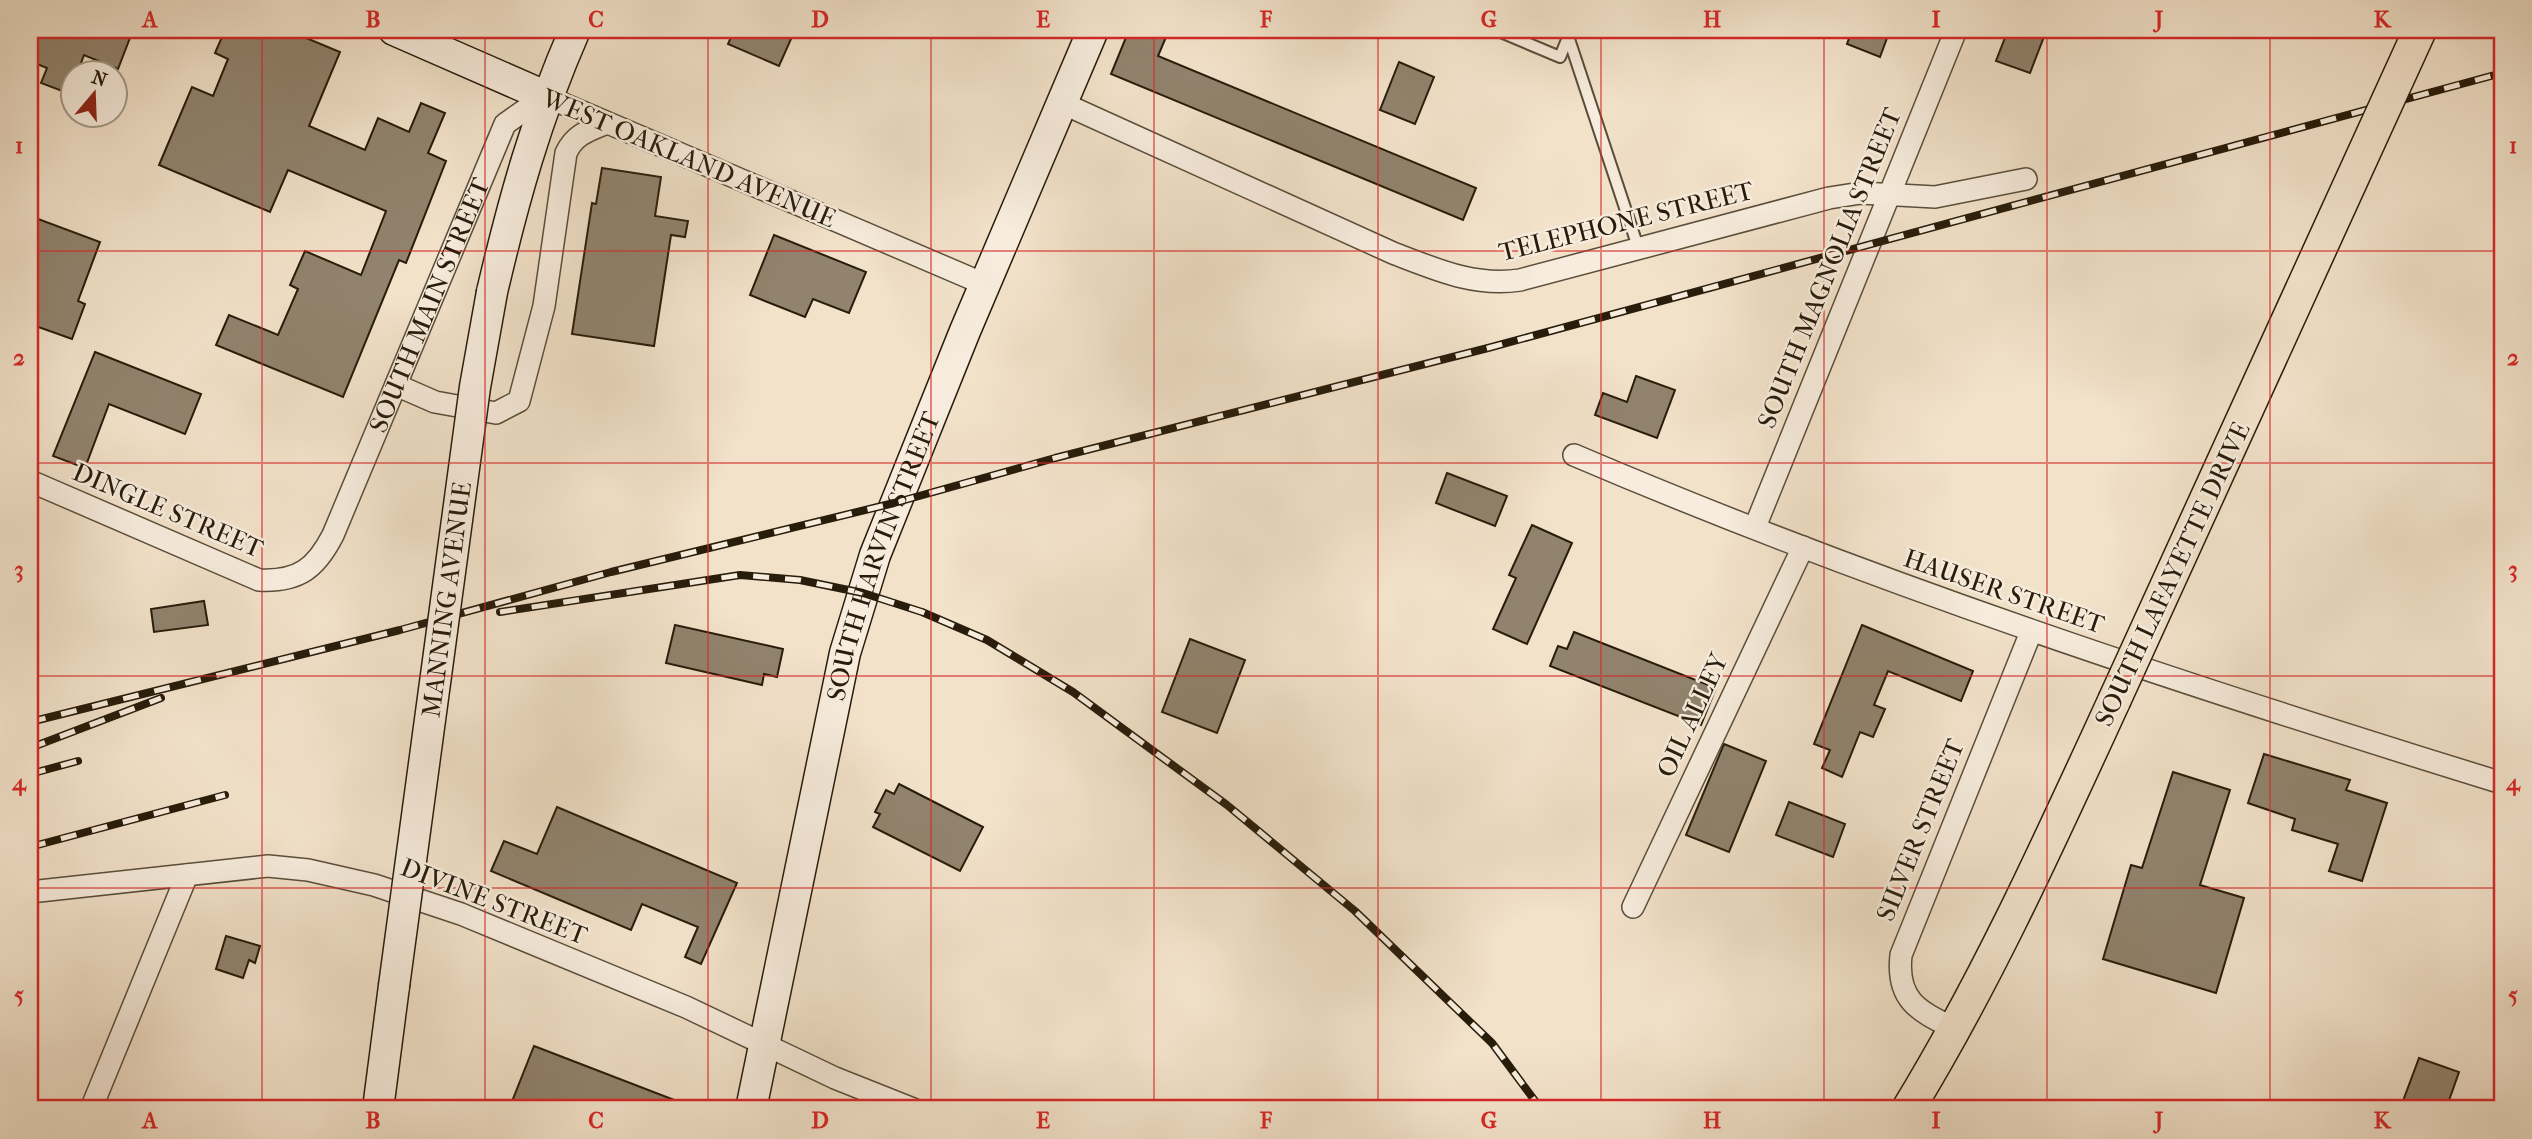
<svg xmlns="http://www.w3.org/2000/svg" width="2532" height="1139" font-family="'IM FELL French Canon',serif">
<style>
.building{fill:#91836e;stroke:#281c0a;stroke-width:2}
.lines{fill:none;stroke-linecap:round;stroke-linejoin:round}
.lane-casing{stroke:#5a4e3a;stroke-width:14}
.street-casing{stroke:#5a4e3a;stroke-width:24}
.secondary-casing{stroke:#281c0a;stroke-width:33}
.primary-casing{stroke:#281c0a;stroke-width:35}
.lane{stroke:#f7ecdd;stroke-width:10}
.street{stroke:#f7ecdd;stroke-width:21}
.secondary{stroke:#f7ecdd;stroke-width:30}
.primary{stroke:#f2e2ca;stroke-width:32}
.rail-casing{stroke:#281c0a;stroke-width:8}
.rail{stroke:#f7ecdd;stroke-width:5;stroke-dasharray:16;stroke-linecap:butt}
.secondary-bridge-casing{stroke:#281c0a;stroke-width:33;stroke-linecap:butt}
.primary-bridge-casing{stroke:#281c0a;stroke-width:35;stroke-linecap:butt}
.secondary-bridge{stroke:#f7ecdd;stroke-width:30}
.primary-bridge{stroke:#f2e2ca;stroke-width:32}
.grid{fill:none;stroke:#d62828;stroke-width:2;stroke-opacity:0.55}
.labels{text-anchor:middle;stroke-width:5;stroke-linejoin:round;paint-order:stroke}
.street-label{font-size:26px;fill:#281c0a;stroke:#f7ecdd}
.neatline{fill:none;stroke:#d62828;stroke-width:2.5}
.grid-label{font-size:23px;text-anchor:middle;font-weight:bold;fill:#d62828}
</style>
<rect width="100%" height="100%" fill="#f2e2ca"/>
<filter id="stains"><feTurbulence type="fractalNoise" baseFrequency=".00286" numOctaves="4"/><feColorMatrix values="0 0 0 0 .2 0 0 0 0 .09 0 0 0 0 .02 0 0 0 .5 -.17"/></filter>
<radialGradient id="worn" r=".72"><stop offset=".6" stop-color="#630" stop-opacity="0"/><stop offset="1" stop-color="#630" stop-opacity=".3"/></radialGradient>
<g class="building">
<path d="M39,30H133L118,69L84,55L77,74H74L70,94L41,83L47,68L30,61V37L35,39Z"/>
<path d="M225,30H287L340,52L309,126L365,150L378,118L409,132L421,103L445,113L428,153L446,161L406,263L399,260L343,397L216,345L229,315L278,335L298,289L290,285L305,251L361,275L386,211L288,170L270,212L159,165L192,87L213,96L228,59L215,53Z"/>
<path d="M734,30H795L779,66L728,44Z"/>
<path d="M1129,30H1169L1158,56L1476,188L1463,220L1111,74Z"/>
<path d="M1852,30H1890L1880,57L1847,44Z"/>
<path d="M2008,30H2034L2045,34L2030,73L1996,61Z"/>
<path d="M1399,62L1434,77L1415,124L1380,110Z"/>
<path d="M602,168L661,177L655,216L688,221L685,237L671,235L654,346L572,334L592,203L596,204Z"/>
<path d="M30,216L100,242L78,301L85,304L72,339L30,324Z"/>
<path d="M774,235L866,272L849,313L813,299L805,317L750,295Z"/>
<path d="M95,352L201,394L185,434L109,404L85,468L53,456Z"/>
<path d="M1636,376L1675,390L1657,438L1595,415L1603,393L1627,402Z"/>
<path d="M1447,473L1507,496L1495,526L1436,503Z"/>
<path d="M1532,525L1572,543L1527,644L1493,629L1516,578L1509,575Z"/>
<path d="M204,601L208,625L154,632L151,609Z"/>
<path d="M675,625L783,649L777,677L764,674L762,685L666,663Z"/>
<path d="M1862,625L1973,671L1961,701L1888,671L1874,705L1885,709L1873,737L1860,732L1842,777L1822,768L1830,750L1814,744Z"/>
<path d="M1574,632L1716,688L1701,725L1550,666L1558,646L1567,649Z"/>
<path d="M1190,639L1245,660L1217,733L1162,712Z"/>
<path d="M1724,744L1766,761L1729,852L1686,835Z"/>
<path d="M2264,754L2350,780L2346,790L2387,803L2362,881L2329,871L2338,844L2292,830L2295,819L2248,803Z"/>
<path d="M2173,772L2230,790L2200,885L2244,898L2216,993L2103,959L2131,865L2142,868Z"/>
<path d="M899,784L983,827L960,871L873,827L880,814L875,812L886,790L894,794Z"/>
<path d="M1789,802L1845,824L1833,857L1776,835Z"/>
<path d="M557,807L737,883L701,964L685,957L698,927L642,904L631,930L491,871L504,841L537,854Z"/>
<path d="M226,936L260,946L255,963L249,960L243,978L216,969Z"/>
<path d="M534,1046L695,1108V1109H509Z"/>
<path d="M2419,1058L2459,1072L2446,1109H2400Z"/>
</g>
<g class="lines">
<g class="lane-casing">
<g id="lane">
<path d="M1496,30L1560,57L1569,35"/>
<path d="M1566,30L1638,247"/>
</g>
</g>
<g class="street-casing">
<g id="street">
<path d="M1062,103L1393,253C1435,269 1474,287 1520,280L1829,198L1861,193L1935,197L2026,179"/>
<path d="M396,385L435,402L496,413L519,401L544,306L566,153C575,134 588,131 607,123"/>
<path d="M1574,455C1876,584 2188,686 2502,783"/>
<path id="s1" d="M30,481L259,580C299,582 316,568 333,535L505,124L545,96L984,284"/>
<path d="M1755,527L1956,30"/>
<path d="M30,892L268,866L308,870L374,885L461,914L686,1007L835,1078L913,1109"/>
<path d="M1633,907L1803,547"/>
<path d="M1955,1029C1919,1011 1896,1001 1901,955L2031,632"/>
<path d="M91,1109L187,875"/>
</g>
</g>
<g class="secondary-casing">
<g id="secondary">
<path d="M394,30L545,96"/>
<path d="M492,292C514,198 536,119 575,30"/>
<path d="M378,1109L394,986"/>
<path id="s2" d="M751,1109L845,653L875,555L965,331L1093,30"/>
</g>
</g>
<g class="primary-casing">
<path id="primary" d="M1908,1109C1988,978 2050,840 2114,701"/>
</g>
<use href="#lane" class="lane"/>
<use href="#street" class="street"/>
<use href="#secondary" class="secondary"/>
<use href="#primary" class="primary"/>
<g class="rail-casing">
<g id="rail">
<path d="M500,612L740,575L800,580L863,593L922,612L987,640L1073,692L1227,805L1355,911L1492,1043L1541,1109"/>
<path d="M30,722L400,630L611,572L894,503L1055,458L1488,348L2502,73"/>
<path d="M30,748L161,698"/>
<path d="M30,774L78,761"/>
<path d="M30,847L225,795"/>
</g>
</g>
<use href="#rail" class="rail"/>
<g class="secondary-bridge-casing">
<g id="secondary-bridge">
<path id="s3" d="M394,986L475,387L492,292"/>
</g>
</g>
<g class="primary-bridge-casing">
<path id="primary-bridge" d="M2114,701L2420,30"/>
</g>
<use href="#secondary-bridge" class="secondary-bridge"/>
<use href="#primary-bridge" class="primary-bridge"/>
</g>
<path class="grid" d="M262,30V1109M485,30V1109M708,30V1109M931,30V1109M1154,30V1109M1378,30V1109M1601,30V1109M1824,30V1109M2047,30V1109M2270,30V1109M30,251H2502M30,463H2502M30,676H2502M30,888H2502"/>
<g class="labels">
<g class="street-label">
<text transform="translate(689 158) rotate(23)" y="9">WEST OAKLAND AVENUE</text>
<text transform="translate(1626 221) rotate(-14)" y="9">TELEPHONE STREET</text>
<text transform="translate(1829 268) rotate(-68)" y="9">SOUTH MAGNOLIA STREET</text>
<text dy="9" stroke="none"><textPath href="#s1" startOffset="592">SOUTH MAIN STREET</textPath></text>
<text transform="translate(168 510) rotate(23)" y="9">DINGLE STREET</text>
<text dy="9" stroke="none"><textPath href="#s2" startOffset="569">SOUTH HARVIN STREET</textPath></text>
<text transform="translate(2172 574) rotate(-65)" y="9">SOUTH LAFAYETTE DRIVE</text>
<text transform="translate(2004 591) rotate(19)" y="9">HAUSER STREET</text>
<text dy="9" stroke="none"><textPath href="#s3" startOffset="390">MANNING AVENUE</textPath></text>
<text transform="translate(1692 715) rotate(-65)" y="9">OIL ALLEY</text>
<text transform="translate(1920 830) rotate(-68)" y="9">SILVER STREET</text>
<text transform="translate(494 901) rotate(21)" y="9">DIVINE STREET</text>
</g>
</g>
<rect width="2532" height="1139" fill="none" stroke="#f2e2ca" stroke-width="77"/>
<g transform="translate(94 94) rotate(19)"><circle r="33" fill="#f7ecdd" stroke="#a49989" stroke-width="2"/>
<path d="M0-5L12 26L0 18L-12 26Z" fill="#8f2418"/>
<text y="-10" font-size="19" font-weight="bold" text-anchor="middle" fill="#281c0a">N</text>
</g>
<rect x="38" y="38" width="2456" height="1062" class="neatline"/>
<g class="grid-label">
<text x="150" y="27">A</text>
<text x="373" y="27">B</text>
<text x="596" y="27">C</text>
<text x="820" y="27">D</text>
<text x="1043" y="27">E</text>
<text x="1266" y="27">F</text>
<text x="1489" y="27">G</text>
<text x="1712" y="27">H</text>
<text x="1936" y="27">I</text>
<text x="2159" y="27">J</text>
<text x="2382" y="27">K</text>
<text x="19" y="153">1</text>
<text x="2513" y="153">1</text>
<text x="19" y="365">2</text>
<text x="2513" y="365">2</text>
<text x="19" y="577">3</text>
<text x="2513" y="577">3</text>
<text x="19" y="790">4</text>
<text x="2513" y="790">4</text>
<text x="19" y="1002">5</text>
<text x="2513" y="1002">5</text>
<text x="150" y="1128">A</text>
<text x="373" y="1128">B</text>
<text x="596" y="1128">C</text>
<text x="820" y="1128">D</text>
<text x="1043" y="1128">E</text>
<text x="1266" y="1128">F</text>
<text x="1489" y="1128">G</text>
<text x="1712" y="1128">H</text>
<text x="1936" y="1128">I</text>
<text x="2159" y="1128">J</text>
<text x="2382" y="1128">K</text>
</g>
<rect width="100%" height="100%" filter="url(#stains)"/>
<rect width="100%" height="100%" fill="url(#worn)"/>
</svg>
